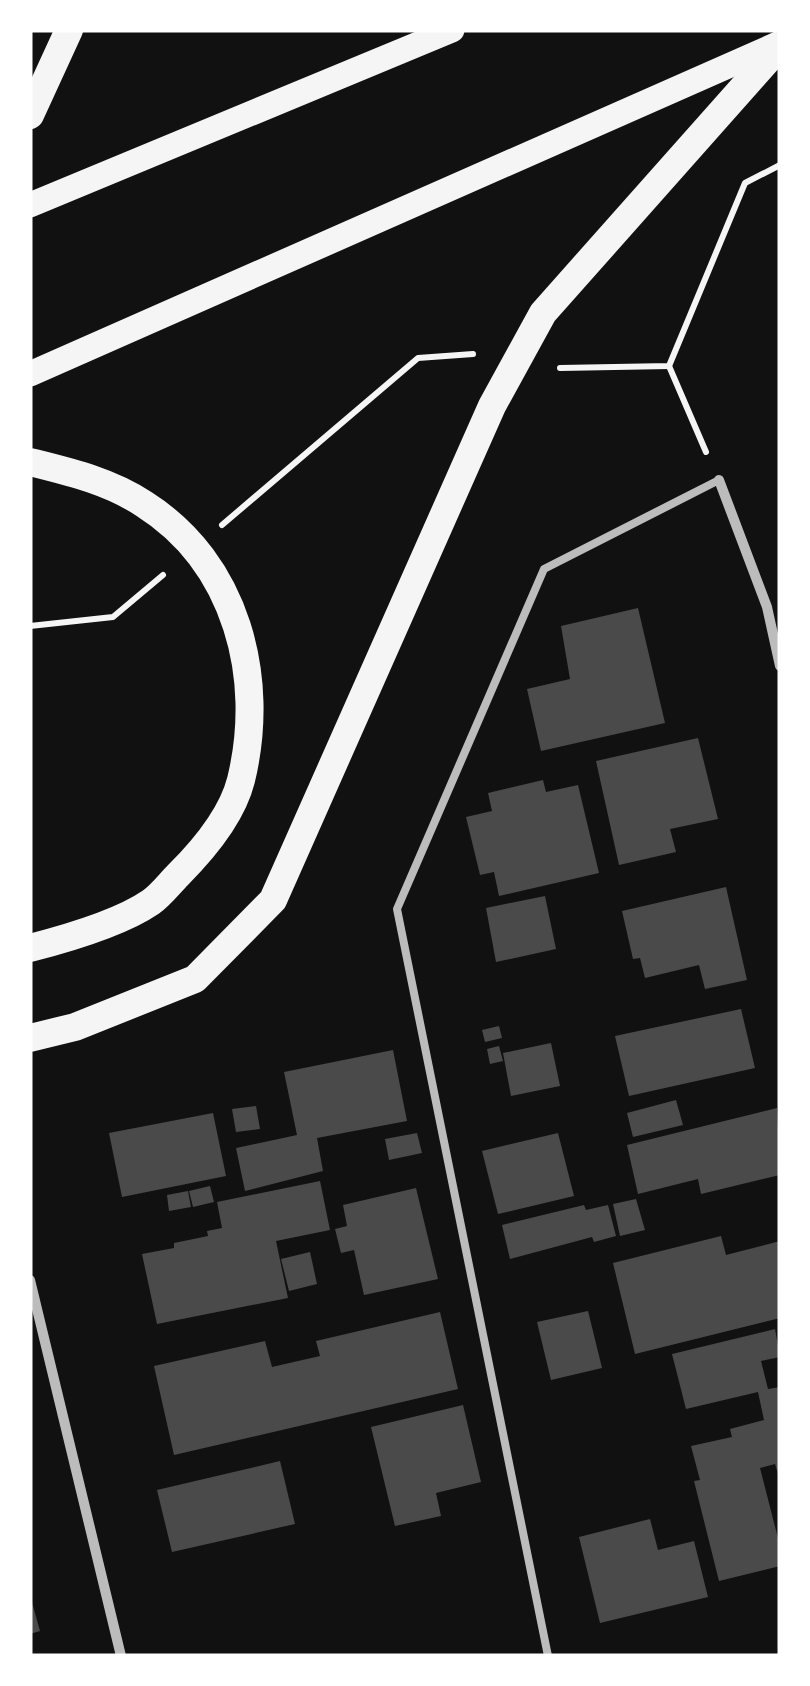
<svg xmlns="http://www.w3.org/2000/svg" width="810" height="1686" font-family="Inter,sans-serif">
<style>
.building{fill:#4a4a4a}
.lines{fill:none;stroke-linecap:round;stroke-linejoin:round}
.path{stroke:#f5f5f5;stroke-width:6}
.service{stroke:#bcbcbc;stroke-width:8}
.minor{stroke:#bcbcbc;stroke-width:10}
.primary{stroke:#f5f5f5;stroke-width:25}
.trunk{stroke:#f5f5f5;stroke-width:28}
</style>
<rect width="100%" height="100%" fill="#111"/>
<g class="building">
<path d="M638,608L665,723L541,751L527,689L570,679L561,626Z"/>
<path d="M698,738L718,819L670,829L676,852L619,865L596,761Z"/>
<path d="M543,780L546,792L578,785L599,873L499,896L494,872L480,875L466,817L492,811L488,793Z"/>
<path d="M726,887L747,980L705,989L699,965L645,978L640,958L633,959L622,911Z"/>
<path d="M545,896L556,949L496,962L486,908Z"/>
<path d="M741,1009L755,1068L629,1096L615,1036Z"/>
<path d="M499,1026L502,1038L485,1042L482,1030Z"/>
<path d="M551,1043L560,1086L511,1096L503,1053Z"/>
<path d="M499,1046L503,1061L490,1064L487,1049Z"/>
<path d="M393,1050L407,1121L317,1138L323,1171L245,1191L236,1148L297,1135L284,1072Z"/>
<path d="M676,1100L683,1125L633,1137L627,1113Z"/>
<path d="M256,1106L260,1129L236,1132L232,1109Z"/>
<path d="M777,1108L780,1175L701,1194L698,1179L638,1194L627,1145Z"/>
<path d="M213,1113L226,1176L122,1197L109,1133Z"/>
<path d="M417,1133L422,1153L389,1160L385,1139Z"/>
<path d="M558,1133L574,1196L498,1214L482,1151Z"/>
<path d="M320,1181L330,1230L276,1241L288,1298L157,1324L142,1254L174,1248V1243L208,1236L207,1231L222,1228L217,1202Z"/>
<path d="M210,1186L214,1202L193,1207L189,1191Z"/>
<path d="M416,1188L438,1279L364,1295L354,1250L341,1253L335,1229L347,1226L343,1205Z"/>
<path d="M188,1191L191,1207L169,1211L167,1195Z"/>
<path d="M636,1199L645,1230L620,1236L613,1204Z"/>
<path d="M584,1205L586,1210L608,1205L616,1236L594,1242L592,1237L510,1259L502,1225Z"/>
<path d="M721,1236L726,1255L780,1241V1318L635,1354L613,1263Z"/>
<path d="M310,1252L317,1284L289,1291L281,1259Z"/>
<path d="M588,1311L602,1368L551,1380L537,1322Z"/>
<path d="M440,1312L458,1389L174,1455L154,1366L265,1341L272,1367L320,1356L316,1341Z"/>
<path d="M775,1329L780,1357L761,1361L768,1389L780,1387V1480L775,1464L760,1468L780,1546V1566L719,1581L694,1481L700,1480L691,1446L732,1437L730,1429L764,1420L758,1392L686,1409L672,1354Z"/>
<path d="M463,1405L481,1482L436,1493L441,1516L395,1526L371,1427Z"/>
<path d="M280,1461L295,1524L172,1552L157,1490Z"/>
<path d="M650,1519L658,1550L694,1541L708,1597L600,1623L579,1537Z"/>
<path d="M30,1595L40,1631L30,1634Z"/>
</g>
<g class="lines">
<g class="path">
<path d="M669,366L706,452"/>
<path d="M560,368L669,366L745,183L780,165"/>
<path d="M222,525L418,358L473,354"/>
<path d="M30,626L113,617L163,575"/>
</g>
<path class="service" d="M548,1656L397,909L544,569L719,480"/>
<g class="minor">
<path d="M719,480L767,607L780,666"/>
<path d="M30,1280L121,1656"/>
</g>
<g class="primary">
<path d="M30,205L452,30"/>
<path d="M30,374L780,43"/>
</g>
<g class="trunk">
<path d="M30,115L69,30"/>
<path d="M30,462C70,472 109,481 144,504C237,563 266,678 241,780C232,816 204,849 178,875C170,883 161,895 151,902C122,922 65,939 30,948"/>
<path d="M30,1038L75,1027L195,979L273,900L492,406L543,313L780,46"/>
</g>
</g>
<rect width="810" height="1686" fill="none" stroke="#ffffff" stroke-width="65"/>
</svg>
